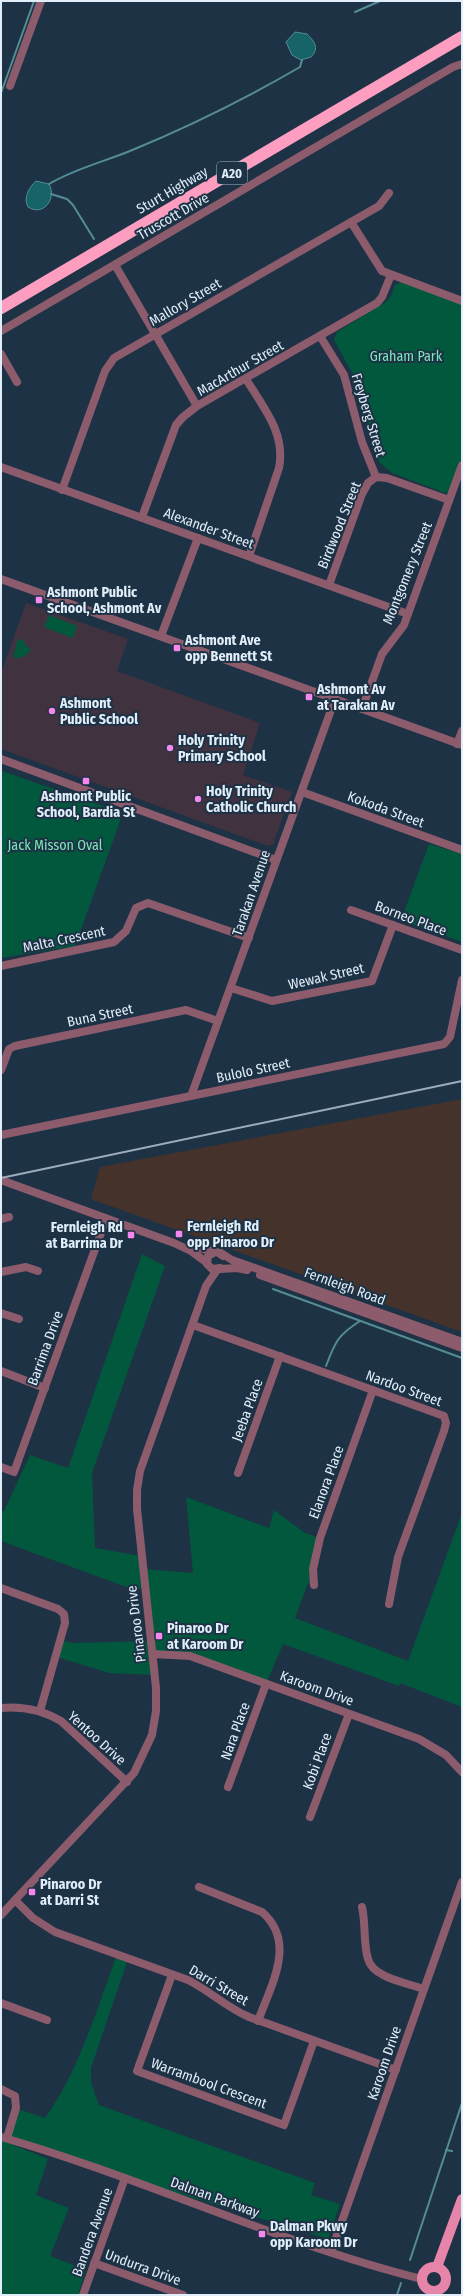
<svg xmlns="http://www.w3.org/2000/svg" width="463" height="2296" font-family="'Fira Sans Condensed',sans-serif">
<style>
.industrial{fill:#45332b}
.education{fill:#413240}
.green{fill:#02583c}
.water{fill:#176468;stroke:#548d94}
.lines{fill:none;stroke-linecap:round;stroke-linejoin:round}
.stream{stroke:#548d94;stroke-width:2}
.minor{stroke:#8c5c6d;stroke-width:8}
.major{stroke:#e685a9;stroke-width:10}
.highway{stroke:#fd9ec1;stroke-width:12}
.rail{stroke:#9dacbb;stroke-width:2}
.poi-dot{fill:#f688ed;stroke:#1d3245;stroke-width:1.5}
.labels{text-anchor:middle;stroke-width:4;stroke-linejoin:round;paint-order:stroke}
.shield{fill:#1d3245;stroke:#a6b6c4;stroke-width:1}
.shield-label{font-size:13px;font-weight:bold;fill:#e1eefa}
.street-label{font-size:14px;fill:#e1eefa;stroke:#1d3245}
.park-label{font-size:14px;fill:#7ee7b9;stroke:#1d3245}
.poi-label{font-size:14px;font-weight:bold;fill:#e1eefa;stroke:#1d3245;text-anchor:start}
</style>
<rect width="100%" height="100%" fill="#1d3245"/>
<path class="industrial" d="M462,1099V1332L91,1199L100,1167Z"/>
<path class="education" d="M26,603L128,639L117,671L260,723L243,775L292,792L273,844L268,846L1,749V673Z"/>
<g class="green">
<path d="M403,281L462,303V461L450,491L445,493L392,473L379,462L355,378L334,340L337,332L386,302L391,296L395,285Z"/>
<path d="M49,615L77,626L73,638L44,627Z"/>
<path d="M18,639L24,641L25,645L31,649C27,655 22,660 13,657Z"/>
<path d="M2,771L123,813L75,946L1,958Z"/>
<path d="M429,844L462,854V942L401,920Z"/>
<path d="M142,1254L165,1266L92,1473L95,1548L141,1556L144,1589L130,1588L118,1584L1,1541V1511H4L30,1455L68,1468Z"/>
<path d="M186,1497L269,1528L274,1510L305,1533L320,1538L314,1585L308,1583L295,1618L408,1661L462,1513V1707L400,1683L399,1686L283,1644L266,1684L190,1656L153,1654L143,1569L193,1573Z"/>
<path d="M61,1640L72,1643L150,1641L155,1675L109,1673L57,1657Z"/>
<path d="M116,1957L127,1962L91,2068V2082L99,2105L315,2183L311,2195L340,2204L328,2239L127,2178L8,2138L18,2109L45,2118C79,2070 96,2012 116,1957Z"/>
<path d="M1,2140L48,2159L36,2195L69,2208L50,2256L86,2270L78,2295H1Z"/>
</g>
<g class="water">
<path d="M295,32L307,34C314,41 320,48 311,57L301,60L292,55L286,42Z"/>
<path d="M36,181L49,184C57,198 44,217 28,207C23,198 29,187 36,181Z"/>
</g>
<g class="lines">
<g class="stream">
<path d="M355,12L380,1"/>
<path d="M1,93L34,1"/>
<path d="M49,184C74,169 103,162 130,151C188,127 245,99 300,67L302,60"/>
<path d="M51,194L67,199L73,205L94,239"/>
<path d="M273,1289L462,1358"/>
<path d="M326,1366C335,1342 338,1335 360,1321"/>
<path d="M446,2150L452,2151"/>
<path d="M410,2260L462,2103"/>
<path d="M397,2295L401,2283"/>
</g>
<g class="minor">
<path d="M10,86L41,1"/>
<path d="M351,222L382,271L462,301"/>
<path d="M115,265L197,406"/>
<path d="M1,331L453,67L462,64"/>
<path d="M320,336L344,375L362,442L376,477"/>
<path d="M1,354L17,382"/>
<path d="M246,379C263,407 286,433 279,468L249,556"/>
<path d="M1,467L408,614"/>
<path d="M376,477L387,478L449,500"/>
<path d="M62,490L105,371L114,358L379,206L389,193"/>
<path d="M142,517L176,425L183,417L197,406L377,303L382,297L391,275"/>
<path d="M1,579L462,745"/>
<path d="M329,585L362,494L368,483L376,477"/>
<path d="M161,636L198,538"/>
<path d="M362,709L382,654L404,625L408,614L462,465"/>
<path d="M457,744L462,731"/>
<path d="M1,759L276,860"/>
<path d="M302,792L462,850"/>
<path d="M351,910L462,950"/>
<path d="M1,966L114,942L126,931L136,908L148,903L249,938"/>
<path d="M231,988L272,1001L372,981L393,925"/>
<path d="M1,1070L9,1049L15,1046L186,1010L218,1021"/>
<path d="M191,1096L335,699"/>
<path d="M1,1135L444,1044L450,1037L462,980"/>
<path d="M1,1180L174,1243L191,1251L206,1262"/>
<path d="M1,1219L9,1217"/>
<path d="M189,1246L217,1252L223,1256"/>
<path d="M215,1252L208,1256L207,1264L212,1269L220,1268"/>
<path d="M221,1253L232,1260L462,1342"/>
<path d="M220,1269L237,1268L247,1270"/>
<path d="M1,1272L26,1267L38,1271"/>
<path d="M260,1275L462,1348"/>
<path d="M1,1313L19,1319"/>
<path d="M193,1325L444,1416L446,1423L444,1431L398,1557L389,1604"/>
<path d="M1,1371L45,1388"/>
<path d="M1,1467L14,1472L106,1219"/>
<path d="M238,1473L280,1356"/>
<path d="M314,1585L313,1569L320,1538L373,1390"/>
<path d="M1,1588L58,1609L64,1614L65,1623L40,1711"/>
<path d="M153,1654L190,1656L419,1739L446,1755L462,1772"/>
<path d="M1,1708C23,1706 42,1710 61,1721L127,1782"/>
<path d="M228,1787L266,1684"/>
<path d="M310,1817L349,1714"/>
<path d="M199,1887L262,1912C297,1942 271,1985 258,2021"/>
<path d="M15,1900L33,1918L55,1932L188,1980C210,1991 226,2007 249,2017L396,2070"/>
<path d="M362,1907C366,1924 363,1943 368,1959C373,1978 407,1983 424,1989"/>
<path d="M1,1915L134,1773L152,1735L156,1711V1688L137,1509V1490L140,1471L206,1286L217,1270"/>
<path d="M172,1975L137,2071L284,2125L314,2041"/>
<path d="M1,2003L47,2020"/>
<path d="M1,2089L15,2096L16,2108L7,2138"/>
<path d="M1,2137C143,2178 278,2243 422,2279"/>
<path d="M331,2252L462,1882"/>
<path d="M94,2263L183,2295"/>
<path d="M83,2295L125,2178"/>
</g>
<g class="major">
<circle cx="434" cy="2279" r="12"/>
<path d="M437,2267L462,2199"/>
</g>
<path class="highway" d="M1,308L462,37"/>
<path class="rail" d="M1,1178L462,1081"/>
</g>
<g class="poi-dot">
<rect x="35" y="596" width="8" height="8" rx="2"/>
<rect x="173" y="644" width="8" height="8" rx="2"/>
<rect x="305" y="693" width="8" height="8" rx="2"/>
<circle cx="52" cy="711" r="4"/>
<circle cx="170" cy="748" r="4"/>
<rect x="82" y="777" width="8" height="8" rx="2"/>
<circle cx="198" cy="799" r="4"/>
<rect x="175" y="1230" width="8" height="8" rx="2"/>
<rect x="127" y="1231" width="8" height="8" rx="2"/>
<rect x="155" y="1632" width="8" height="8" rx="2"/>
<rect x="28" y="1888" width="8" height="8" rx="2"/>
<rect x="258" y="2230" width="8" height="8" rx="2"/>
</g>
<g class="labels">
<rect class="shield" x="217" y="162" width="30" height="22" rx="3"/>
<g class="shield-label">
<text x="232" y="178">A20</text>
</g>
<g class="street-label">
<text transform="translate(172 190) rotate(-30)" y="5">Sturt Highway</text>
<text transform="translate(173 216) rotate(-30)" y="5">Truscott Drive</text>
<text transform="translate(185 302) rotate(-30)" y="5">Mallory Street</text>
<text transform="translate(240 368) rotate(-30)" y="5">MacArthur Street</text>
<text transform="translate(369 415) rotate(73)" y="5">Freyberg Street</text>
<text transform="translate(339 525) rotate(-68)" y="5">Birdwood Street</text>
<text transform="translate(209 528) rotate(20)" y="5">Alexander Street</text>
<text transform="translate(407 573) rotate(-68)" y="5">Montgomery Street</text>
<text transform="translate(386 809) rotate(20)" y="5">Kokoda Street</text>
<text transform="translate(251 893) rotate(-71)" y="5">Tarakan Avenue</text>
<text transform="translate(411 918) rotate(20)" y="5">Borneo Place</text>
<text transform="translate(64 939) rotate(-12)" y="5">Malta Crescent</text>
<text transform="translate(326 976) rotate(-13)" y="5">Wewak Street</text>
<text transform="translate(100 1015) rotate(-12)" y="5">Buna Street</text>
<text transform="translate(253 1070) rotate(-12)" y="5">Bulolo Street</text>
<text transform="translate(345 1286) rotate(20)" y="5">Fernleigh Road</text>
<text transform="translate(45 1348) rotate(-70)" y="5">Barrima Drive</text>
<text transform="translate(404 1388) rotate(20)" y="5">Nardoo Street</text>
<text transform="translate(247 1410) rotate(-70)" y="5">Jeeba Place</text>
<text transform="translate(326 1482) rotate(-70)" y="5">Elanora Place</text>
<text transform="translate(136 1624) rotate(-97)" y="5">Pinaroo Drive</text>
<text transform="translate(317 1688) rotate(20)" y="5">Karoom Drive</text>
<text transform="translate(235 1731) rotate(-70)" y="5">Nara Place</text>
<text transform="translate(97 1738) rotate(42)" y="5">Yentoo Drive</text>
<text transform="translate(317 1761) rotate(-70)" y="5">Kobi Place</text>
<text transform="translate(219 1985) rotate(30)" y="5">Darri Street</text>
<text transform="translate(384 2063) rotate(-71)" y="5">Karoom Drive</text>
<text transform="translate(209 2083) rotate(20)" y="5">Warrambool Crescent</text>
<text transform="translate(215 2197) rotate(20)" y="5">Dalman Parkway</text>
<text transform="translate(92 2232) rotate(-70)" y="5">Bandera Avenue</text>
<text transform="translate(143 2267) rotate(20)" y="5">Undurra Drive</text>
</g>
<g class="park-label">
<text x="406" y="361">Graham Park</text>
<text x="55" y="850">Jack Misson Oval</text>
</g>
<g class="poi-label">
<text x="47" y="597">Ashmont Public<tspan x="47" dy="16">School, Ashmont Av</tspan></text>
<text x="185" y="645">Ashmont Ave<tspan x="185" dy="16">opp Bennett St</tspan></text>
<text x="317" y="694">Ashmont Av<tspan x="317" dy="16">at Tarakan Av</tspan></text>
<text x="60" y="708">Ashmont<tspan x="60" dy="16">Public School</tspan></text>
<text x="178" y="745">Holy Trinity<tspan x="178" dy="16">Primary School</tspan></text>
<text x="206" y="796">Holy Trinity<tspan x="206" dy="16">Catholic Church</tspan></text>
<text x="86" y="801" text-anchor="middle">Ashmont Public<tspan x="86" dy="16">School, Bardia St</tspan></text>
<text x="187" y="1231">Fernleigh Rd<tspan x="187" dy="16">opp Pinaroo Dr</tspan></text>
<text x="123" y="1232" text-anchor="end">Fernleigh Rd<tspan x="123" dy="16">at Barrima Dr</tspan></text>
<text x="167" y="1633">Pinaroo Dr<tspan x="167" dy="16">at Karoom Dr</tspan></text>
<text x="40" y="1889">Pinaroo Dr<tspan x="40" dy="16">at Darri St</tspan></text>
<text x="270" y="2231">Dalman Pkwy<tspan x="270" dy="16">opp Karoom Dr</tspan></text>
</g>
</g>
<rect width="463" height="2296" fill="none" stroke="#e1eefa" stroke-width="4"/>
</svg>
